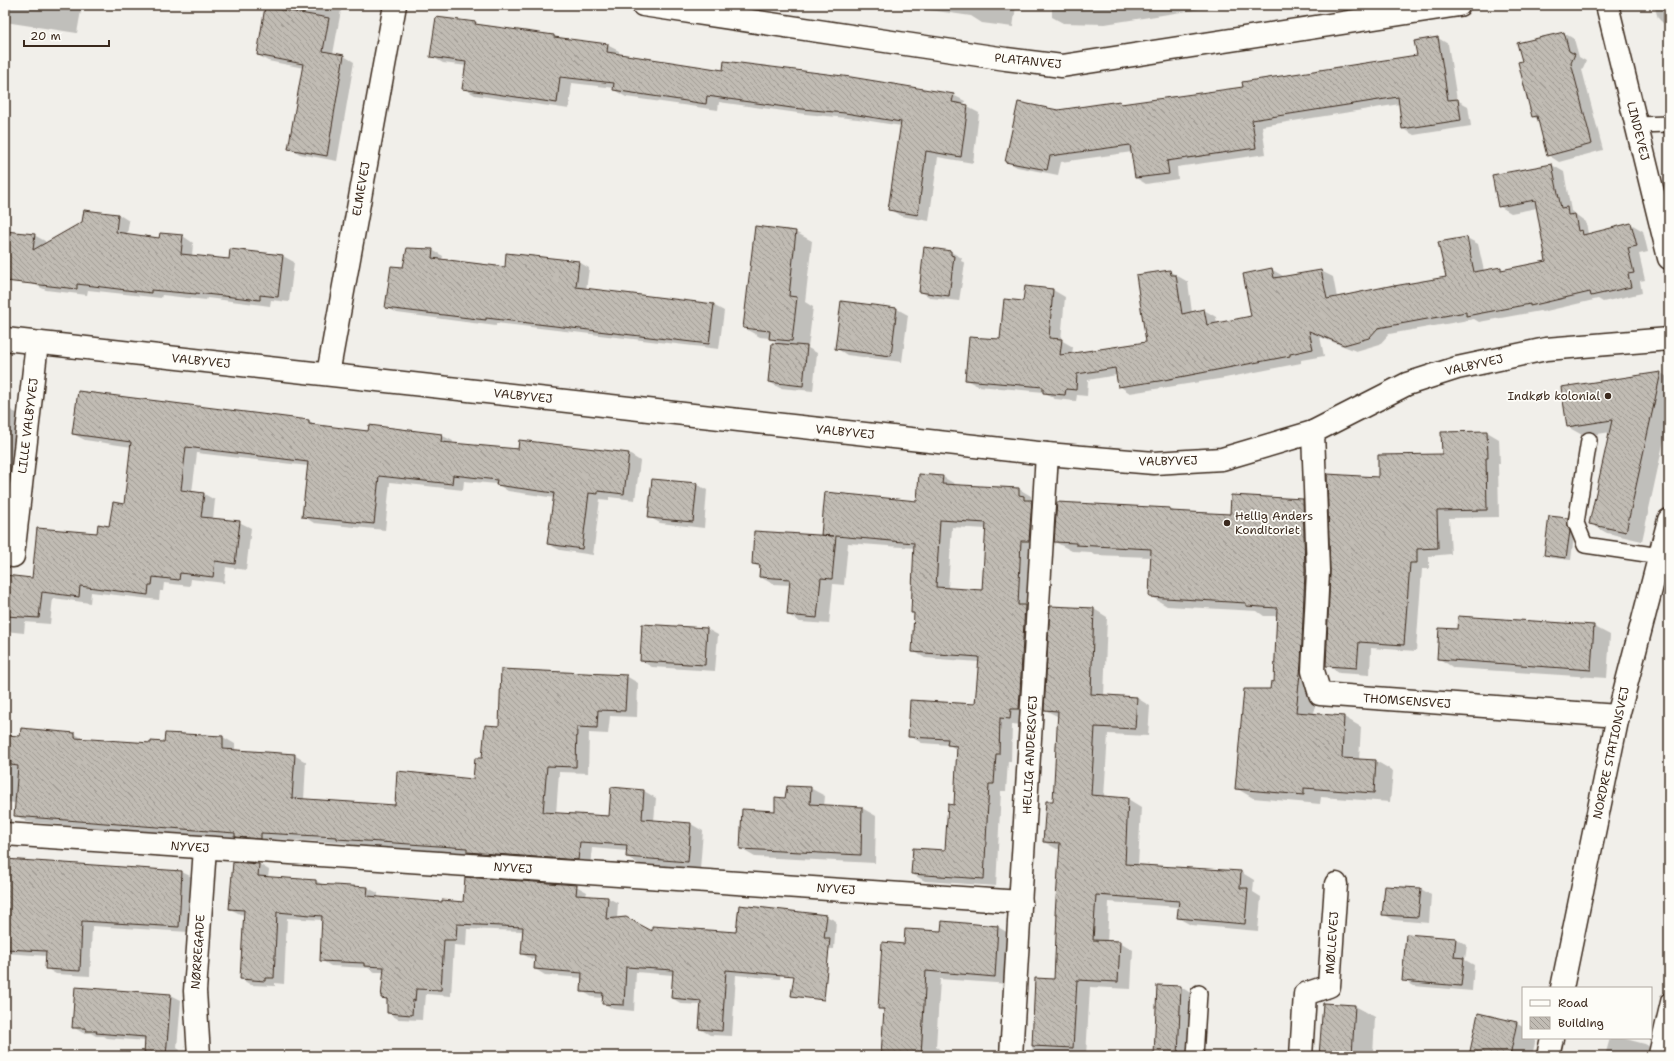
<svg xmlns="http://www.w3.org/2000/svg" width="1674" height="1061" font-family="'Shantell Sans',sans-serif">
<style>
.shadow{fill:#0003;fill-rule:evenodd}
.building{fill:url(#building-back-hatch);stroke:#3b2a1e;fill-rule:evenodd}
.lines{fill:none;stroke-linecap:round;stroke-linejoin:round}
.service-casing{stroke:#3b2a1e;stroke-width:18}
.minor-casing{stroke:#3b2a1e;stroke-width:25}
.tertiary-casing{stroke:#3b2a1e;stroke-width:25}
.service{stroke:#fdfcf7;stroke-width:15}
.minor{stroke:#fdfcf7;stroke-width:22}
.tertiary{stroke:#fdfcf7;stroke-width:22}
.poi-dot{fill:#3b2a1e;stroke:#fdfcf7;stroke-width:1.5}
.labels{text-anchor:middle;stroke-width:3.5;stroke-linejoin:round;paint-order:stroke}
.street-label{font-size:12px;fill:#3b2a1e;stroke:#fdfcf7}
.poi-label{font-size:12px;fill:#3b2a1e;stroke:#fdfcf7;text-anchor:end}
</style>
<defs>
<pattern id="building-back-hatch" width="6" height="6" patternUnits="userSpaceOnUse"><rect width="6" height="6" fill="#c1bcb4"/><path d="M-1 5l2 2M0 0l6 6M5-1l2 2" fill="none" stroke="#9e9992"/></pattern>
</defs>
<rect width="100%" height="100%" fill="#f1efea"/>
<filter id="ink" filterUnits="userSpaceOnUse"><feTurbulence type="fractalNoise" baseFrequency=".025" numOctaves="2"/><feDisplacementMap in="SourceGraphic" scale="8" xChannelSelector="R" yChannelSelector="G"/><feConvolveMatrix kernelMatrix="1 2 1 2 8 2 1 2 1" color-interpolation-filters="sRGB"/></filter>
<g filter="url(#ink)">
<g class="shadow">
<path d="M5,5H82L77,33L5,22Z"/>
<path d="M296,5H342L333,54L344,56L354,62L337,161L300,154L290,148L304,68L268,61L258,55L295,13Z"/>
<path d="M895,5H1226L1105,24L1063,23L1052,17V6H1016L1013,27L982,23L971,16Z"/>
<path d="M1654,5H1669V37L1667,27L1658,18Z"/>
<path d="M475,23L481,26L554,36L558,39L607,45L619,51V55L724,71L953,95L965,101L964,105L979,113L973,163L938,157L929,221L901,216L889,209L901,126L858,119L805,114L719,102L718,110L626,97L614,90L615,88L572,83L569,109L475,95L463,88L467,66L443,63L431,56Z"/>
<path d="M1564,33L1574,39L1579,57L1586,61L1582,70L1603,150L1559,162L1548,155L1539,120L1533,117L1523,62Z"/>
<path d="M1438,38L1448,44L1457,100L1468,106L1471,126L1414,135L1403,129L1400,104L1262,126L1266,154L1177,167L1178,179L1146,184L1136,178L1132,152L1061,162L1058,175L1017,167L1006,161L1058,111L1120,102L1124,105L1244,88L1418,56Z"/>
<path d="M1552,165L1564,172L1571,211L1586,222L1588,234L1631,224L1643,231L1648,252L1639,254L1645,280L1640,281L1642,293L1603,302L1598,299L1542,312L1540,311L1479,322L1474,319L1389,334L1380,344L1356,351L1320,337L1324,356L1301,360V363L1225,378L1130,393L1119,386L1117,375L1088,380L1087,396L1077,395L1076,401L1055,399L1044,392L978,386L966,380L1001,341L1024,302L1025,287L1053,290L1065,297L1061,340L1073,347L1072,354L1147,343L1169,271L1188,282L1192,313L1204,310L1216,317L1217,324L1252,317L1271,269L1283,276V277L1321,271L1333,277L1337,298L1394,286L1447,278L1467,238L1478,244L1484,271L1500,268L1505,270L1547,261L1537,208L1511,213L1499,206L1494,176Z"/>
<path d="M118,214L129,221L127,235L160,239L183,236L193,243L192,256L230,260L231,250L283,256L294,262L289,302L271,300L270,306L207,298L206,300L162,295L161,298L88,290L87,295L46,290L5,271V232L34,235L45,241V244Z"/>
<path d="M795,232L812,241L805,302L813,307L808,348L817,353L813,391L780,388L769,382L781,345L770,338L760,337L744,328Z"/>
<path d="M432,250L443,256L442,260L506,268L579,262L589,268L586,290L713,305L724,311L719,349L496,323V326L397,313L387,307L404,268Z"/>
<path d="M951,252L962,258L961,261L965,263L959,301L931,298L920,291Z"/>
<path d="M897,309L908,315L902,362L847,355L836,348Z"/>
<path d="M1661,373L1669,378V417L1642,541L1607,533L1591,524L1611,432L1584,436L1568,427Z"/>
<path d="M5,407L20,415L15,456H13L5,544Z"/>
<path d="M309,421L319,426L369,432L441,435L453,441L452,444L519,451L520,441L629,454L640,461L635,500L609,497V500L600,499L593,555L560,550L548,544L555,498L508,491L497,484L464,481L463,490L390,482L385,530L314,523L303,516L308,466L197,453L192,492L204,494L215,500L213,519L239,522L251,528L246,570L226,567L224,583L191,579L190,586L164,583L163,591H160L159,600L91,592L90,603L53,598L50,624L25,622L24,633L5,631V576L33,579L110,527L125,505L132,447L85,440L73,434Z"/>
<path d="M1487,432L1499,439L1500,464H1498L1499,517L1449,518L1451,554L1429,556V569H1422L1416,651L1371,648L1370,675L1339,673L1327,665L1379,478L1443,455Z"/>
<path d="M943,477L955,484V486L1019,489L1031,496V501L1044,508L1022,725L1012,724L1011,761H1008L1006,791H1001L996,886L925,881L912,874L946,851L955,806L958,750L949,745L922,743L909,736L976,705L979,662L925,658L913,651L915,614L912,612L915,548L848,543L844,585L833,584L829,624L800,622L788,615L791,585L773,584L760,577L761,568L753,564L826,536L822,534L918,502ZM952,527L987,529L983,591L948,588Z"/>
<path d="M696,484L707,490L704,528L660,523L649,517Z"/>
<path d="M1303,500L1320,510L1318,674L1314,715L1344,717L1361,727L1359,760L1376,761L1393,771L1390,802L1321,797L1320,804L1253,798L1236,788L1271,690L1275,683L1277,616H1264L1257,611L1167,606L1150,596L1151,557L1094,555L1090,552L1072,551L1055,542L1170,509L1176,512L1231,515Z"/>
<path d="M1567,519L1573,522L1574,535L1571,560L1551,558L1546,555Z"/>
<path d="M1051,607L1094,609L1107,617L1104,696L1137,698L1150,706L1148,736L1108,734L1104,797L1128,799L1141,807L1138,865L1241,872L1254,880L1253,892L1261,897L1258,931L1191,925L1178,918L1179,907L1109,902L1107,942H1120L1133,950L1131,989L1090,987L1086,1056H1032L1036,979L1055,980L1058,915L1056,914L1061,849H1057L1044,842L1054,802L1059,717L1045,710Z"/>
<path d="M1593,626L1610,635L1607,678L1454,668L1438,658L1458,630Z"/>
<path d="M707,629L718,635L715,671L652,667L641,661Z"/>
<path d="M626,676L638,683L637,717L610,716L608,734L589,733L588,773L559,772L556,814L610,817L612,788L644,791L656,798L654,821L691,824L703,831L700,869L639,864L627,857V851L592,848L590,866L480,859L471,854L350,846L347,843L273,839V845L240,839L27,822L15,815L16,803L5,802V736L21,737L75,734L85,740L152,744L165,743L166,734L223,737L235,744V751L294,755L306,762L304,800L396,806L474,780L499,727Z"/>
<path d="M810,788L825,796L824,806L862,808L876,816L875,863L755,857L741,849L786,799Z"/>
<path d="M5,860L182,872L192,877L189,932L92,926L90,976L56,974L46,968L47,956L5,953Z"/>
<path d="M259,864L269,870L268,877L316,881L324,885L368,888L378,893V898L443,903H464L576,886L587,892L586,896L608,898L618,903L617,919L653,932L737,933L826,916L836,921L834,949L782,947L780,979L736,975L732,1036L710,1035L700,1029L702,1005L682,1004L672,998L673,975L636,972L634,1011L613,1009L603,1003V998L592,997L582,991L583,978L545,975L535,969L536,960L532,959L522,954L523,931L467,929L466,946L454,945L451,996L426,994L425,1006L423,1005L422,1020L398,1019L388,1013V1001L383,998L384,972H375L368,968L331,966L321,960L323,920L287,918L284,984L275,983V986L251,985L241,979L245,915L240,914L230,909Z"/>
<path d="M1421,889L1431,895L1429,923L1394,920L1383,914Z"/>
<path d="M943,922L998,927L1012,935L1009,984L940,979L936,1047L951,1056H882L884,1011L879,1008L905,945L942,932Z"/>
<path d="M1456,939L1467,945L1465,960L1474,965L1472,991L1414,986L1403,980Z"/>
<path d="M1181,987L1197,997L1194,1056H1155Z"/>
<path d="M171,995L181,1000L177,1048L180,1050V1056H145L146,1041L107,1038L104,1036H96L91,1033H83L73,1027Z"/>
<path d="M1324,1004L1355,1006L1375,1017L1373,1056H1320Z"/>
<path d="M1479,1015L1517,1023L1523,1026V1038H1536L1532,1056H1470Z"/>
<path d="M1610,1038H1622L1645,1044L1661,1053L1660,1056H1605Z"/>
</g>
<g class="building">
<path d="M265,7L329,18L323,51L344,55L327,156L288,149L303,64L257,55Z"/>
<path d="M436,17L476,22L475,24L554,35V37L608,44L607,52L723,70L724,61L851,77L954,94L952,102L968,105L961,157L926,151L918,215L888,210L901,122L845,113L792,108L707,96L706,104L613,90L614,83L560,77L557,103L462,89L466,62L430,57Z"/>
<path d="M1564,32L1569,51L1575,54L1571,63L1592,144L1547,156L1537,116L1532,117L1518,62L1522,61L1517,43Z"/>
<path d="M1438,37L1448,100L1458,99L1461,120L1402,129L1398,97L1252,120L1256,148L1167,161L1169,174L1135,178L1130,145L1050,156L1047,170L1005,162L1018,102L1058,110L1120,101L1121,104L1243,87L1242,82L1417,55L1414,41Z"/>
<path d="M1552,164L1561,208L1567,207L1568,215L1575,214L1578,231L1582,230L1583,235L1631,223L1637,246L1628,248L1634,273L1628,274L1631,287L1591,296L1590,292L1530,306V304L1466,316V312L1378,328L1369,338L1344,345L1309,331L1313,349L1290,354V356L1159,381L1118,387L1115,368L1077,374L1076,390L1066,389L1065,395L1043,393V387L965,380L969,337L1000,339L1004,299L1023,301L1025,286L1053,289L1049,338L1062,339L1060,355L1146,342L1136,275L1170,270L1171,275H1176L1182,314L1204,309L1207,325L1251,316L1243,274L1272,268L1274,278L1321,270L1327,299L1394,285V286L1446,277L1438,242L1467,237L1474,272L1501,267V270L1546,261L1535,200L1498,207L1492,175Z"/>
<path d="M84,210L118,214L116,232L159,238L160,233L183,235L181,254L229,259L230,249L283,255L278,297L260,295V300L196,293V294L151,290V293L77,284V289L5,281V231L35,234L33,250L82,222Z"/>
<path d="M755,226L796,231L789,296L797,297L792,341L769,339L770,331L743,328Z"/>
<path d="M924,247L951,251V255L954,256L949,296L919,292Z"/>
<path d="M407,248L433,249L432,258L505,267L506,253L579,261L576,287L714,304L709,344L486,318V320L385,308L391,266L403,267Z"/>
<path d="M841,301L897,308L891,356L835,349Z"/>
<path d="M772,343L807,346L803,386L768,382Z"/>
<path d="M1661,372L1626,532L1589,524L1612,420L1567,427L1561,387Z"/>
<path d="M78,391L309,420V424L368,431L369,425L442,434L441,442L518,449L519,440L629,453L624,494L598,491V494L589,493L582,549L547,544L554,493L496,485L497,480L453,475L452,484L379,476L374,524L302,517L308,462L186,447L181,490L204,493L201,517L240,521L235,564L215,561L213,577L180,573L179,580L153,577L152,585H149L148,595L80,586L79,597L42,592L39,618L5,616V575L32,578L37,528L97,533L98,524L109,526L113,502L124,504L131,442L72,434Z"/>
<path d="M1487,431L1488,458H1486L1487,510L1437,511L1438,548L1417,549V563H1410L1404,645L1359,642L1357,668L1326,666L1330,572L1327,474L1378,477V455L1442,454L1441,432Z"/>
<path d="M919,474L943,476L942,484L1019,488V495L1024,496V500H1032L1029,541H1021L1018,605H1025L1019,709H1011L1010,719L1000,718L999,754H996L994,784H989L984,879L911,874L913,848L945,850L948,804L954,805L957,746L947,745L948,739L908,737L910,700L975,704L979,657L912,652L914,613H911L914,543L836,536L832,579L821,578L817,618L787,615L790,579L759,577L760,565L752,564L754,531L834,536L821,535L825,492L917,501ZM940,520L986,523L982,590L936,587Z"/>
<path d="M652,479L697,483L693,522L648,518Z"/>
<path d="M1231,495L1303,499L1305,571L1301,664L1296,712L1344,716L1342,758L1376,760L1374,793L1304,788V795L1235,789L1244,689H1270L1271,681L1274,682L1277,608L1246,606V603L1149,597L1151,549L1076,545V543L1054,542L1057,502L1170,508V511L1230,514Z"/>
<path d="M1549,516L1568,518V526L1570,531L1566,558L1544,555Z"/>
<path d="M1050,606L1094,608L1091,694L1137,697L1135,729L1095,727L1091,795L1128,798L1125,864L1241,871L1240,888H1248L1245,924L1177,918L1179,901L1096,895L1093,940L1120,941L1118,982L1077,980L1073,1048L1032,1046L1035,978L1054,979L1057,914H1055L1060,843L1043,842L1046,801H1053L1058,711L1044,710Z"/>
<path d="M1458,616L1594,625L1591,670L1437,659L1439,628L1457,629Z"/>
<path d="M642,624L707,628L705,665L640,661Z"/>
<path d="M501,669L627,675L625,711L598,710L597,728L577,727L576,767L547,766L543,812L609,816L611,787L644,790L642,819L691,823L688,862L626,857L627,845L580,842L578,860L467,852V848L337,839V837L261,833V839L235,837V833L14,816L18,766L11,765V761H5V735L20,736L21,728L75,733V738L151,743V741L164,742L165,733L223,736V749L295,754L292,798L395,805L397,771L473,779L475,758H482L485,725L499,726Z"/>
<path d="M787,786L811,787L810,804L862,807L861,855L740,849L742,809L775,811V797L785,798Z"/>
<path d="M5,859L182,871L179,927L82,921L80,971L45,969L46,951L5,949Z"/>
<path d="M233,862L259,864L258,876L316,880V884L368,887L367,896L442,902V900L463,902L465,877L577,885L576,895L608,897L606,919L626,917L652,931V926L736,932L739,905L827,915L824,938H830L824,1000L791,996L794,976L726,970L722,1031L699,1029L701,1001L671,998L673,970L626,967L624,1005L602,1004L603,993L581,992L582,973L534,969L535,955L521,954L523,927L457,924L456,940H444L441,990L416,989L415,1001L413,1000L412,1015L387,1013V999L381,998L384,967L364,966V963L320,961L322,916L277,912L274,978H265V981L240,979L244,910L229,909Z"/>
<path d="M1385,886L1421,888L1418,917L1382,915Z"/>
<path d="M942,921L998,926L995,977L926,971L921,1056H881L884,1009H878L882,942L904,944L905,929L941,931Z"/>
<path d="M1406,934L1456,938L1454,957L1464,958L1461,986L1402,981Z"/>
<path d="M1157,985L1181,986L1178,1056H1154Z"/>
<path d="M75,987L171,994L166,1056H144L145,1037L96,1033L97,1031H86V1028H72Z"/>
<path d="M1323,1003L1355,1005L1352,1056H1319Z"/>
<path d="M1478,1013L1517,1022L1510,1056H1469Z"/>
</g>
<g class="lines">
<g class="service-casing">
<g id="service">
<path d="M1636,125L1669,124"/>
<path d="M1589,440L1576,523L1585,545L1660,556"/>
<path d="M1195,1056L1199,993"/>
<path d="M1656,1056L1669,1000"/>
</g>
</g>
<g class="minor-casing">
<g id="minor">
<path d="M643,5L1006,59L1062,66L1459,5"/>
<path d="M1607,5L1669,258"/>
<path d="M328,374L395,5"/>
<path d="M1313,432L1318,571L1313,671L1320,694L1618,716"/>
<path d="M13,556L37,343"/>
<path d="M5,834L1021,902"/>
<path d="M199,1056L195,991L205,848"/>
<path d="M1011,1056L1047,454"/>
<path d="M1301,1056L1305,994L1329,986L1336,884"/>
</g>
</g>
<g class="tertiary-casing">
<g id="tertiary">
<path d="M5,339L1047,454L1154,463L1222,459L1313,432L1407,384L1457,368L1546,349L1669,339"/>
<path d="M1562,988L1618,716L1669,520"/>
<path d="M1548,1056L1552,1038"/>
</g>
</g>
<use href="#service" class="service"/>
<use href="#minor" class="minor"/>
<use href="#tertiary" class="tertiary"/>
</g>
</g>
<g class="poi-dot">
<circle cx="1608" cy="396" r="4"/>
<circle cx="1227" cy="523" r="4"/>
</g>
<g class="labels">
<g class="street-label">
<text transform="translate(1028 61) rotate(6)" y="4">PLATANVEJ</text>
<text transform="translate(1638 131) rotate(76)" y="4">LINDEVEJ</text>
<text transform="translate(361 189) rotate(-80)" y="4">ELMEVEJ</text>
<text transform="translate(201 361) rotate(6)" y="4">VALBYVEJ</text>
<text transform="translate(1474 365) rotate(-13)" y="4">VALBYVEJ</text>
<text transform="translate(523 396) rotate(6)" y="4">VALBYVEJ</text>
<text transform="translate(28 426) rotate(-83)" y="4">LILLE VALBYVEJ</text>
<text transform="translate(845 432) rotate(6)" y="4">VALBYVEJ</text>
<text transform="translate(1168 461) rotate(-1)" y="4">VALBYVEJ</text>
<text transform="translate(1407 701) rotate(4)" y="4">THOMSENSVEJ</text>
<text transform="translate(1611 753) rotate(-78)" y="4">NORDRE STATIONSVEJ</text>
<text transform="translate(1030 755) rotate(-87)" y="4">HELLIG ANDERSVEJ</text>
<text transform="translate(190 847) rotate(4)" y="4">NYVEJ</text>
<text transform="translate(513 868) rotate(4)" y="4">NYVEJ</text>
<text transform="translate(836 889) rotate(4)" y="4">NYVEJ</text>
<text transform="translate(1332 943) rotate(-86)" y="4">MØLLEVEJ</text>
<text transform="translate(198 952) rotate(-86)" y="4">NØRREGADE</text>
</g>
<g class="poi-label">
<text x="1600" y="400">Indkøb kolonial</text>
<text x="1235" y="520" text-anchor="start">Hellig Anders<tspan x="1235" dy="14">Konditoriet</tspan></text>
</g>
</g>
<rect width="1674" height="1061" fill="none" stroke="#fdfcf7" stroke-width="20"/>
<rect x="10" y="10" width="1654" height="1041" fill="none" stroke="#3b2a1e" stroke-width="1.5" filter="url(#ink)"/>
<rect x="1522" y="987" width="130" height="52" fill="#fdfcf7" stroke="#afa8a0"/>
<rect x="1530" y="1000" width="20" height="6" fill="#fdfcf7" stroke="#afa8a0"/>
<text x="1558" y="1007" font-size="12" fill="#3b2a1e">Road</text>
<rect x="1530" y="1017" width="20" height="12" fill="url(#building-back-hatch)" stroke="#afa8a0"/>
<text x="1558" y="1027" font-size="12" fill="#3b2a1e">Building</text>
<path d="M24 40v6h85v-6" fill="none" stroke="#3b2a1e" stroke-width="2"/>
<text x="30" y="40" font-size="12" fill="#3b2a1e" stroke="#fdfcf7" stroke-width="3" paint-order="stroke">20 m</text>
</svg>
